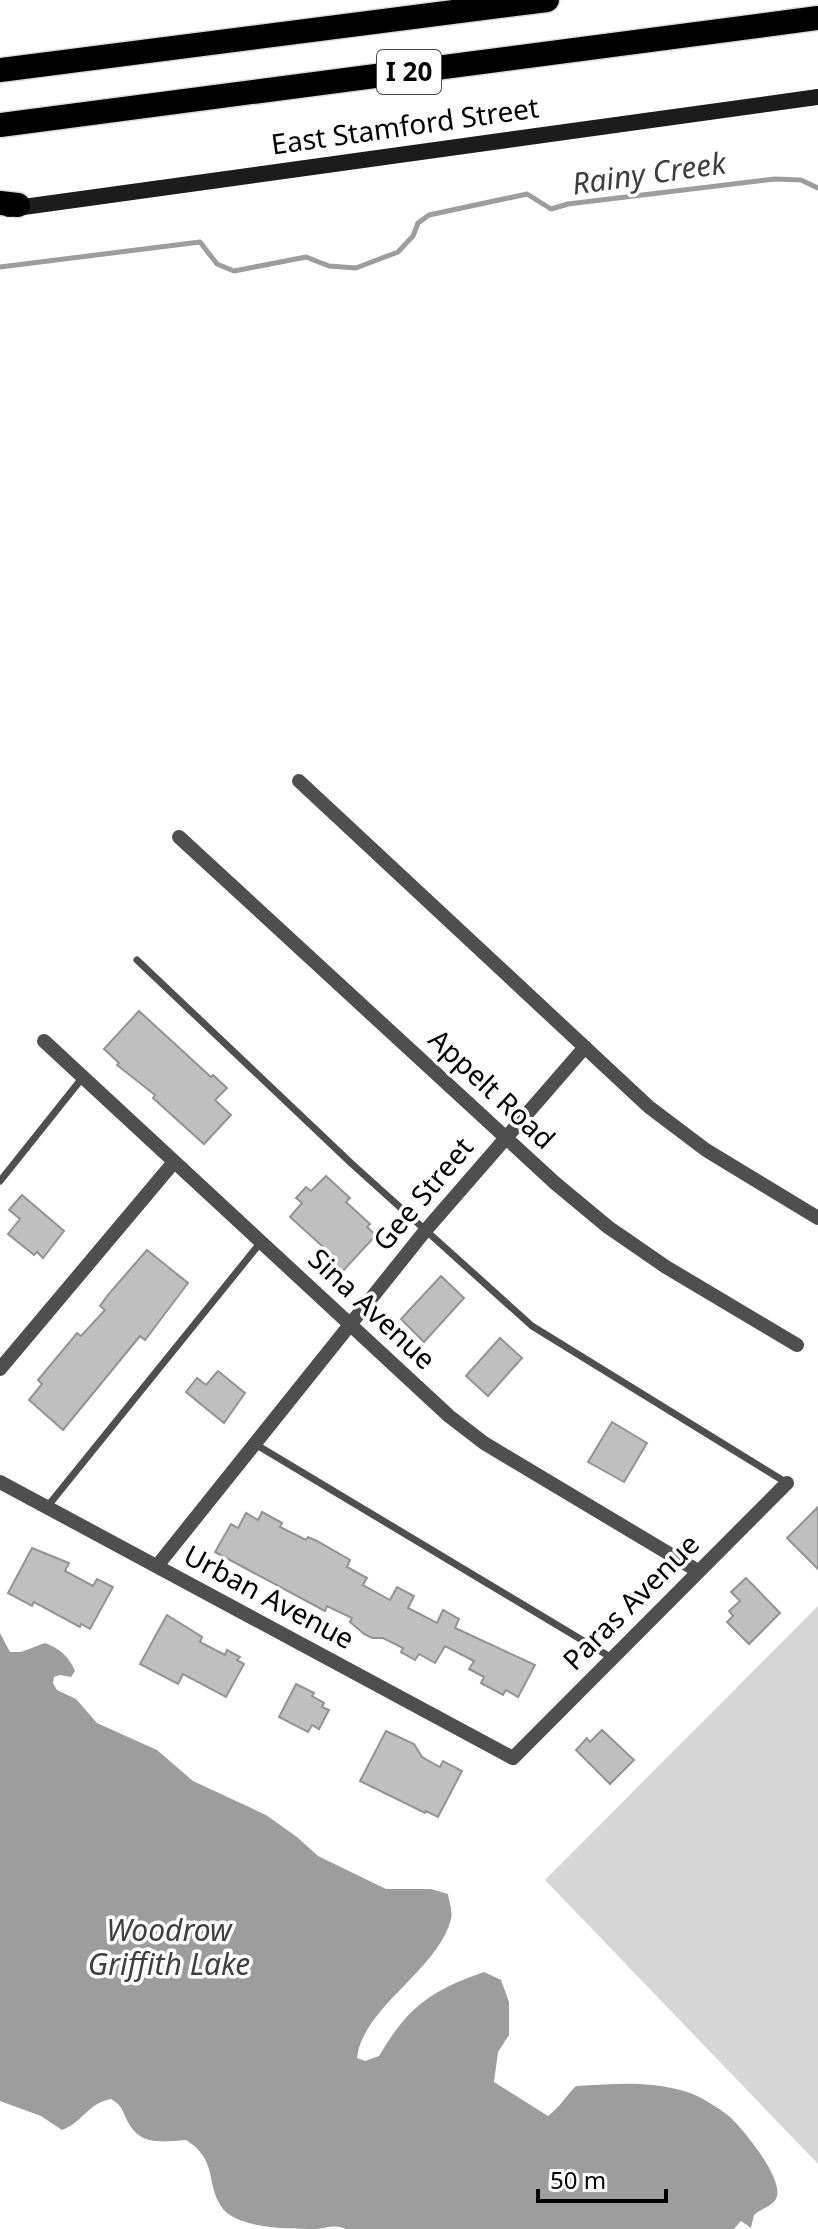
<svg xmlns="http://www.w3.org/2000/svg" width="818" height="2229" font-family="'Noto Sans',sans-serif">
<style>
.green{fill:#d6d6d6}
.water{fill:#9d9d9d}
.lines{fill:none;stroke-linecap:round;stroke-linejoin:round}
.stream{stroke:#9d9d9d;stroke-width:5}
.building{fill:#bfbfbf;stroke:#939393;stroke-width:2}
.motorway-casing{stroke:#dbdbdb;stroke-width:27}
.service{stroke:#4f4f4f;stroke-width:7}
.minor{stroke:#4f4f4f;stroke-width:14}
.secondary{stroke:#1c1c1c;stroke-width:16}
.motorway{stroke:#000;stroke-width:24}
.labels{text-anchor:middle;stroke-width:7;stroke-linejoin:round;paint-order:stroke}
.shield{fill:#fff;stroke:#4c4c4c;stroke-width:2}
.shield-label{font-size:26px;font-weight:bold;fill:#000}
.street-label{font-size:28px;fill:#000;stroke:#fff}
.water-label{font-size:30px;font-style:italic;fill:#3e3e3e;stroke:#fff}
</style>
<rect width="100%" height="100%" fill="#fff"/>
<path class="green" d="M818,1606V2164L545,1880Z"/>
<path class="water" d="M0,1633L10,1652H21L45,1643C60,1649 69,1656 75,1671L71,1677L60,1675L54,1677L53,1683L57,1690L76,1699L97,1723L157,1750L193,1781L266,1815L297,1837L318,1856L386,1889H431L448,1894C449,1901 453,1912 451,1919C439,1969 362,2008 357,2058L365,2061L379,2056C408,2007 430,1991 484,1972L501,1980L509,2002V2035L498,2052L494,2082L548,2116C559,2108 566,2096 576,2086C616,2084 648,2080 687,2092C700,2096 719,2108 730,2117C744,2130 782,2177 777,2196C775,2206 761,2208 754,2215L751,2228L741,2221L734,2229H346C333,2224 329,2228 316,2229C288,2229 249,2229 227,2213C207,2194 216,2170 200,2152C197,2147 190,2143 186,2140C160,2142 138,2146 126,2118C122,2109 120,2104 111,2099C88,2103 82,2123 62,2130L41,2116L0,2101Z"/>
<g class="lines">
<path class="stream" d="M0,267L200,242L217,264L234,271L306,257L329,266L356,268L398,252L413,236L418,223L429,215L527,194L551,209L568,204L775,179L801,180L818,188"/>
</g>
<g class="building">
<path d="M139,1011L211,1077L213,1075L227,1088L215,1100L231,1115L204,1144L153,1098L155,1095L117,1065L119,1063L104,1049Z"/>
<path d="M326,1176L350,1198L346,1202L370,1224L367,1227L376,1235L342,1272L327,1258L331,1254L290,1217L302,1203L296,1198L306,1187L311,1191Z"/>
<path d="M22,1195L64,1231L43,1258L37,1252L34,1255L8,1234L20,1219L9,1210Z"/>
<path d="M147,1250L188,1283L145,1340L140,1336L63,1430L29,1400L42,1384L38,1380L77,1333L81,1336L105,1310L100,1306L107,1296Z"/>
<path d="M441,1276L464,1298L424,1342L401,1319Z"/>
<path d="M500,1338L522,1358L488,1396L466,1376Z"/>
<path d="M218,1371L245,1393L224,1423L186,1392L197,1378L206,1385Z"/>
<path d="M612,1422L647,1443L624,1482L588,1462Z"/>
<path d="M818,1507V1569L787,1538Z"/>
<path d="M262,1512L282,1523L280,1527L306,1540L308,1537L317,1541L350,1560L347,1567L367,1578L363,1585L390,1600L397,1587L414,1596L408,1608L437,1623L443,1610L459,1619L455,1628L535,1665L518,1697L506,1690L503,1695L481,1683L484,1677L469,1669L474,1661L445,1646L435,1663L419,1654L415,1660L401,1652L403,1648L383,1638H372L364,1634L350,1622L352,1618L327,1606L325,1611L215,1552L231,1524L238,1528L246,1513L258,1520Z"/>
<path d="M32,1548L69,1563L65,1571L93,1586L97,1579L113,1587L90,1629L81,1624L80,1627L34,1602L32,1606L8,1593Z"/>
<path d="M746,1578L780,1613L749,1644L727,1622L733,1616L729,1611L740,1601L731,1592Z"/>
<path d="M167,1615L202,1637L200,1642L225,1655L227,1650L240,1657L237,1660L244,1664L226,1697L183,1674L178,1684L140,1664Z"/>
<path d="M296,1684L314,1693L312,1696L324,1703L322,1707L329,1710L319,1729L312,1725L308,1732L279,1717Z"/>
<path d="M602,1730L634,1760L610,1784L576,1750L587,1738L590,1742Z"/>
<path d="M386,1731L414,1744L422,1757L440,1767L443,1761L462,1771L438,1817L426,1811L425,1813L360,1781Z"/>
</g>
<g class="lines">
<g class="motorway-casing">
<g id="motorway">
<path d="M0,70L547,0"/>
<path d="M0,125L818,18"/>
<path d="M0,203L18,205"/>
</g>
</g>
<g class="service">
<path d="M137,960L352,1164L532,1326L787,1483"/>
<path d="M0,1181L83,1077"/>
<path d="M255,1444L612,1658"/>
<path d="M47,1507L261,1242"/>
</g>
<g class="minor">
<path d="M299,781L649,1107L706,1150L818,1218"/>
<path d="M179,837L555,1183L608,1227L666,1267L797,1345"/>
<path d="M44,1041L449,1416L484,1443L698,1571"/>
<path d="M0,1369L174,1162"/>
<path d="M0,1482L513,1758L787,1483"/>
<path d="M157,1566L425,1231L585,1047"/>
</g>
<path class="secondary" d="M9,209L818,97"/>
<use href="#motorway" class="motorway"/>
</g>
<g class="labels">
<rect class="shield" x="377" y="50" width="64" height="44" rx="6"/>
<g class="shield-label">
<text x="409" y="81">I 20</text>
</g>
<g class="street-label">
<text transform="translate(405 126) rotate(-8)" y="10">East Stamford Street</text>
<text transform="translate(492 1089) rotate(43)" y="10">Appelt Road</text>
<text transform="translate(423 1194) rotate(-50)" y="10">Gee Street</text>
<text transform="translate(372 1309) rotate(43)" y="10">Sina Avenue</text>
<text transform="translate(269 1597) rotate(28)" y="10">Urban Avenue</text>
<text transform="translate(631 1602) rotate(-45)" y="10">Paras Avenue</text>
</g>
<g class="water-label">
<text transform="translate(649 174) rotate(-8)" y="10">Rainy Creek</text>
<text x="169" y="1941">Woodrow<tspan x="169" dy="34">Griffith Lake</tspan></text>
</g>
</g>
<path d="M538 2189v12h128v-12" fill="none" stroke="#000000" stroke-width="4"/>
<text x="550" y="2189" font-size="24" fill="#000000" stroke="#ffffff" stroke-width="6" paint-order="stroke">50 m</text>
</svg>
